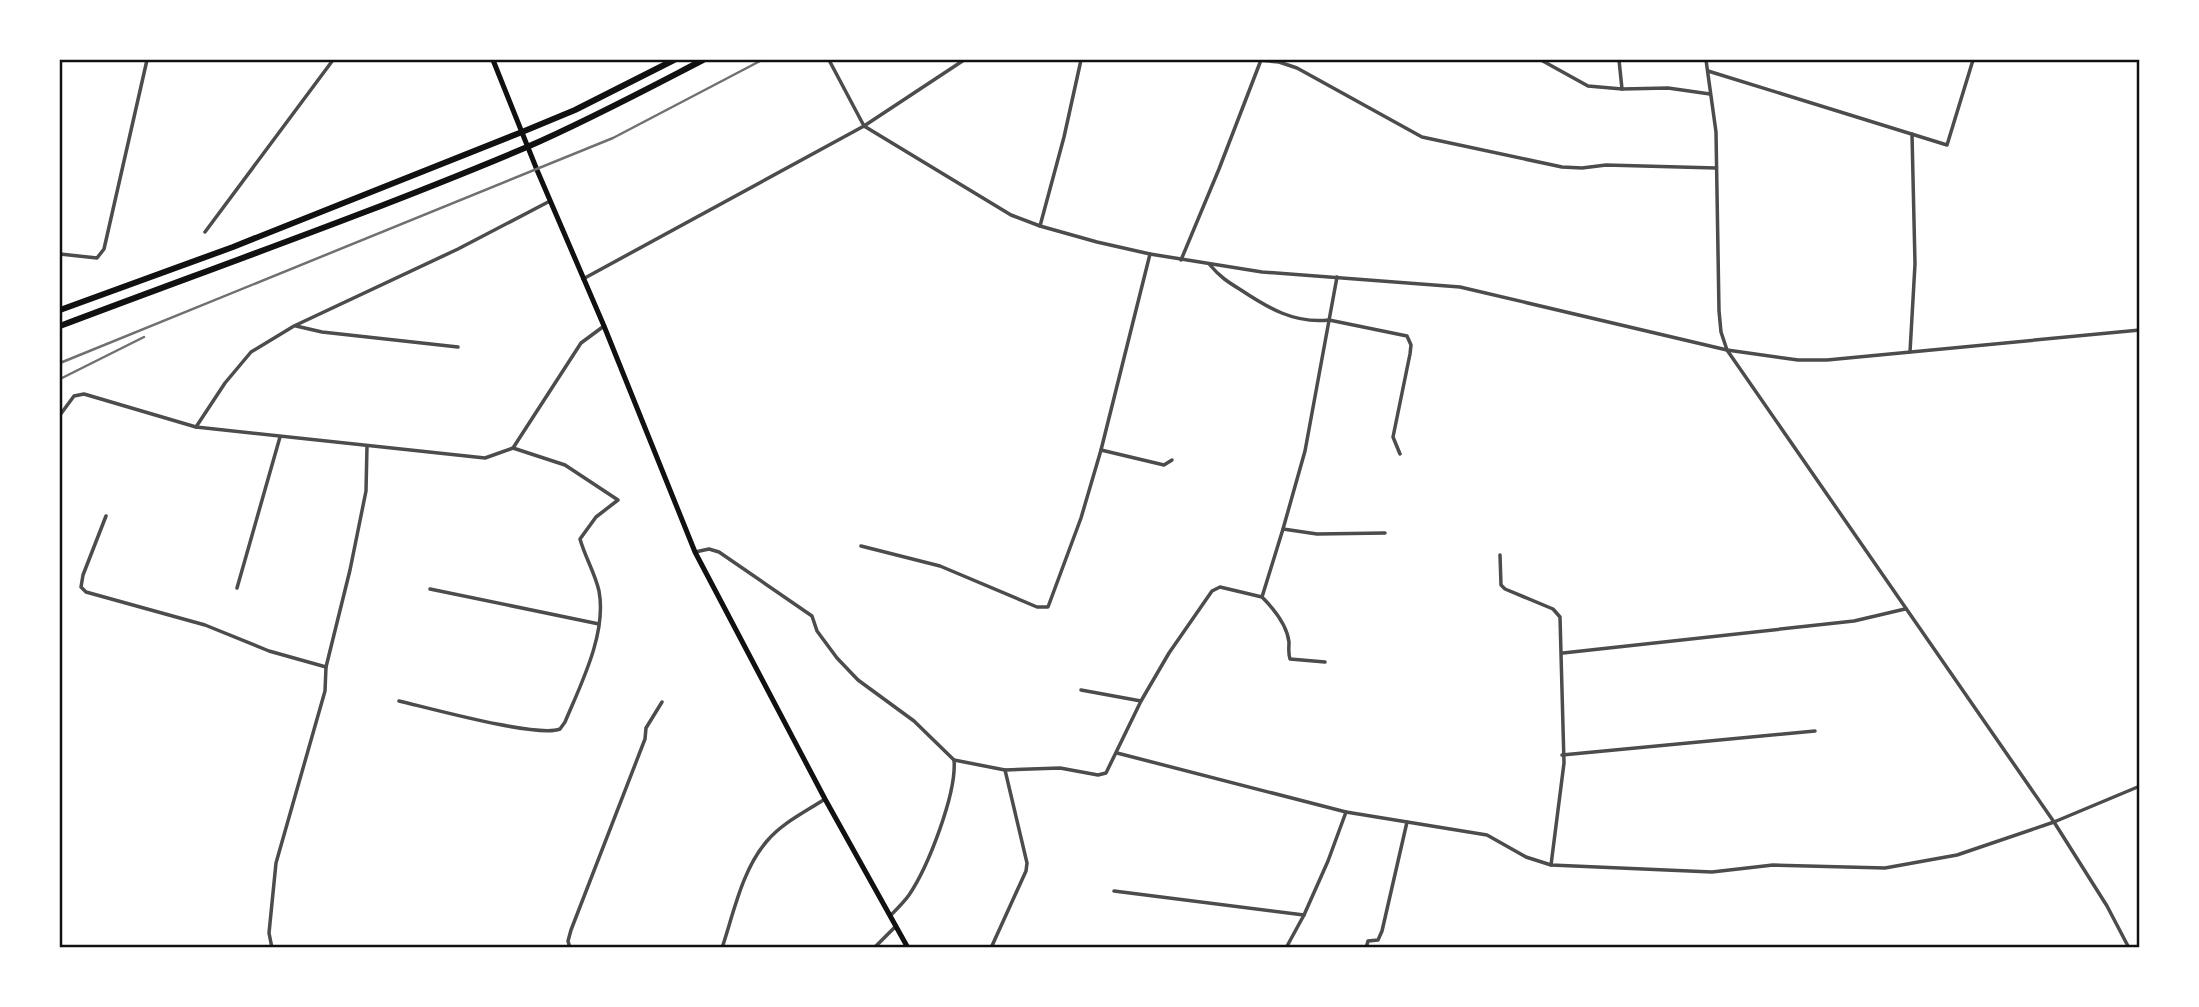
<svg xmlns="http://www.w3.org/2000/svg" width="2199" height="1007" font-family="'Nunito Sans',sans-serif">
<style>
.lines{fill:none;stroke-linecap:round;stroke-linejoin:round}
.minor{stroke:#4c4c4c;stroke-width:3.5}
.secondary{stroke:#111;stroke-width:5}
.trunk{stroke:#111;stroke-width:6}
.rail{stroke:#707070;stroke-width:2.5}
.neatline{fill:none;stroke:#111;stroke-width:2.5}
</style>
<rect width="100%" height="100%" fill="#fff"/>
<g class="lines">
<g class="minor">
<path d="M829,60L864,126L964,60"/>
<path d="M1257,60L1279,62L1297,68L1422,137L1562,167L1582,168L1606,165L1716,168"/>
<path d="M1541,60L1588,86L1622,89L1619,60"/>
<path d="M1706,60L1716,132L1719,311L1721,332L1727,350L2054,822L2107,906L2129,948"/>
<path d="M1708,71L1947,145L1973,60"/>
<path d="M1622,89L1668,88L1710,94"/>
<path d="M1040,226L1064,137L1081,60"/>
<path d="M205,232L333,60"/>
<path d="M60,254L97,258L104,249L147,60"/>
<path d="M1181,260L1219,169L1261,60"/>
<path d="M1210,265C1220,277 1228,282 1241,290C1268,308 1295,324 1329,320L1407,336L1411,345L1410,354L1393,437L1400,454"/>
<path d="M583,279L864,126L1011,215L1040,226L1097,242L1150,254L1262,272L1460,287L1727,350L1798,360H1827L2140,330"/>
<path d="M296,326L322,332L458,347"/>
<path d="M1910,352L1915,264L1912,134"/>
<path d="M60,415L74,396L84,394L196,427L225,383L251,352L294,326L458,249L550,201"/>
<path d="M196,427L485,458L513,448L581,343L604,326"/>
<path d="M1101,450L1164,465L1172,460"/>
<path d="M106,516L83,575L81,587L86,592L205,625L269,651L326,667L325,691L276,863L269,933L272,948"/>
<path d="M1283,529L1317,534L1385,533"/>
<path d="M861,546L940,566L1037,607H1048L1081,518L1101,450L1150,254"/>
<path d="M695,552L709,549L719,552L812,616L817,631L837,658L858,680L914,721L954,760L1005,770L1060,768L1098,775L1106,773L1141,701L1169,653L1212,591L1220,587L1262,597L1283,529L1305,451L1337,277"/>
<path d="M1500,555L1501,585L1505,589L1553,609L1560,617L1564,763L1551,865"/>
<path d="M237,588L280,437"/>
<path d="M430,589L599,624"/>
<path d="M1262,597C1273,608 1287,625 1289,642C1289,648 1288,653 1290,659L1325,662"/>
<path d="M1563,653L1854,621L1905,609"/>
<path d="M326,667L350,570L366,491L367,446"/>
<path d="M1081,690L1141,701"/>
<path d="M399,701C429,708 537,738 560,729L565,722C581,684 607,633 599,591C595,573 585,557 580,539L596,517L618,500L565,465L513,448"/>
<path d="M1117,753L1346,812L1487,835L1526,857L1551,865L1712,872L1773,865L1885,868L1957,855L2054,822L2140,786"/>
<path d="M1562,755L1815,731"/>
<path d="M1114,891L1304,915"/>
<path d="M891,915C897,909 904,902 909,895C928,867 957,793 954,760"/>
<path d="M570,948L568,941L571,930L645,739L646,728L662,702"/>
<path d="M722,948C734,912 742,870 767,841C782,823 805,812 825,799"/>
<path d="M874,948L896,926"/>
<path d="M991,948L1026,871L1027,863L1005,770"/>
<path d="M1286,948L1304,915L1328,861L1346,812"/>
<path d="M1366,948L1368,941L1378,940L1382,931L1407,822"/>
</g>
<path class="secondary" d="M493,60L537,170L604,326L695,552L825,799L908,948"/>
<g class="trunk">
<path d="M60,310L233,247L522,132L575,110L674,60"/>
<path d="M60,326C216,267 373,212 527,147C587,121 645,90 703,60"/>
</g>
<g class="rail">
<path d="M60,363L613,138L762,60"/>
<path d="M60,379L144,337"/>
</g>
</g>
<rect width="2199" height="1007" fill="none" stroke="#ffffff" stroke-width="122"/>
<rect x="61" y="61" width="2077" height="885" class="neatline"/>
</svg>
